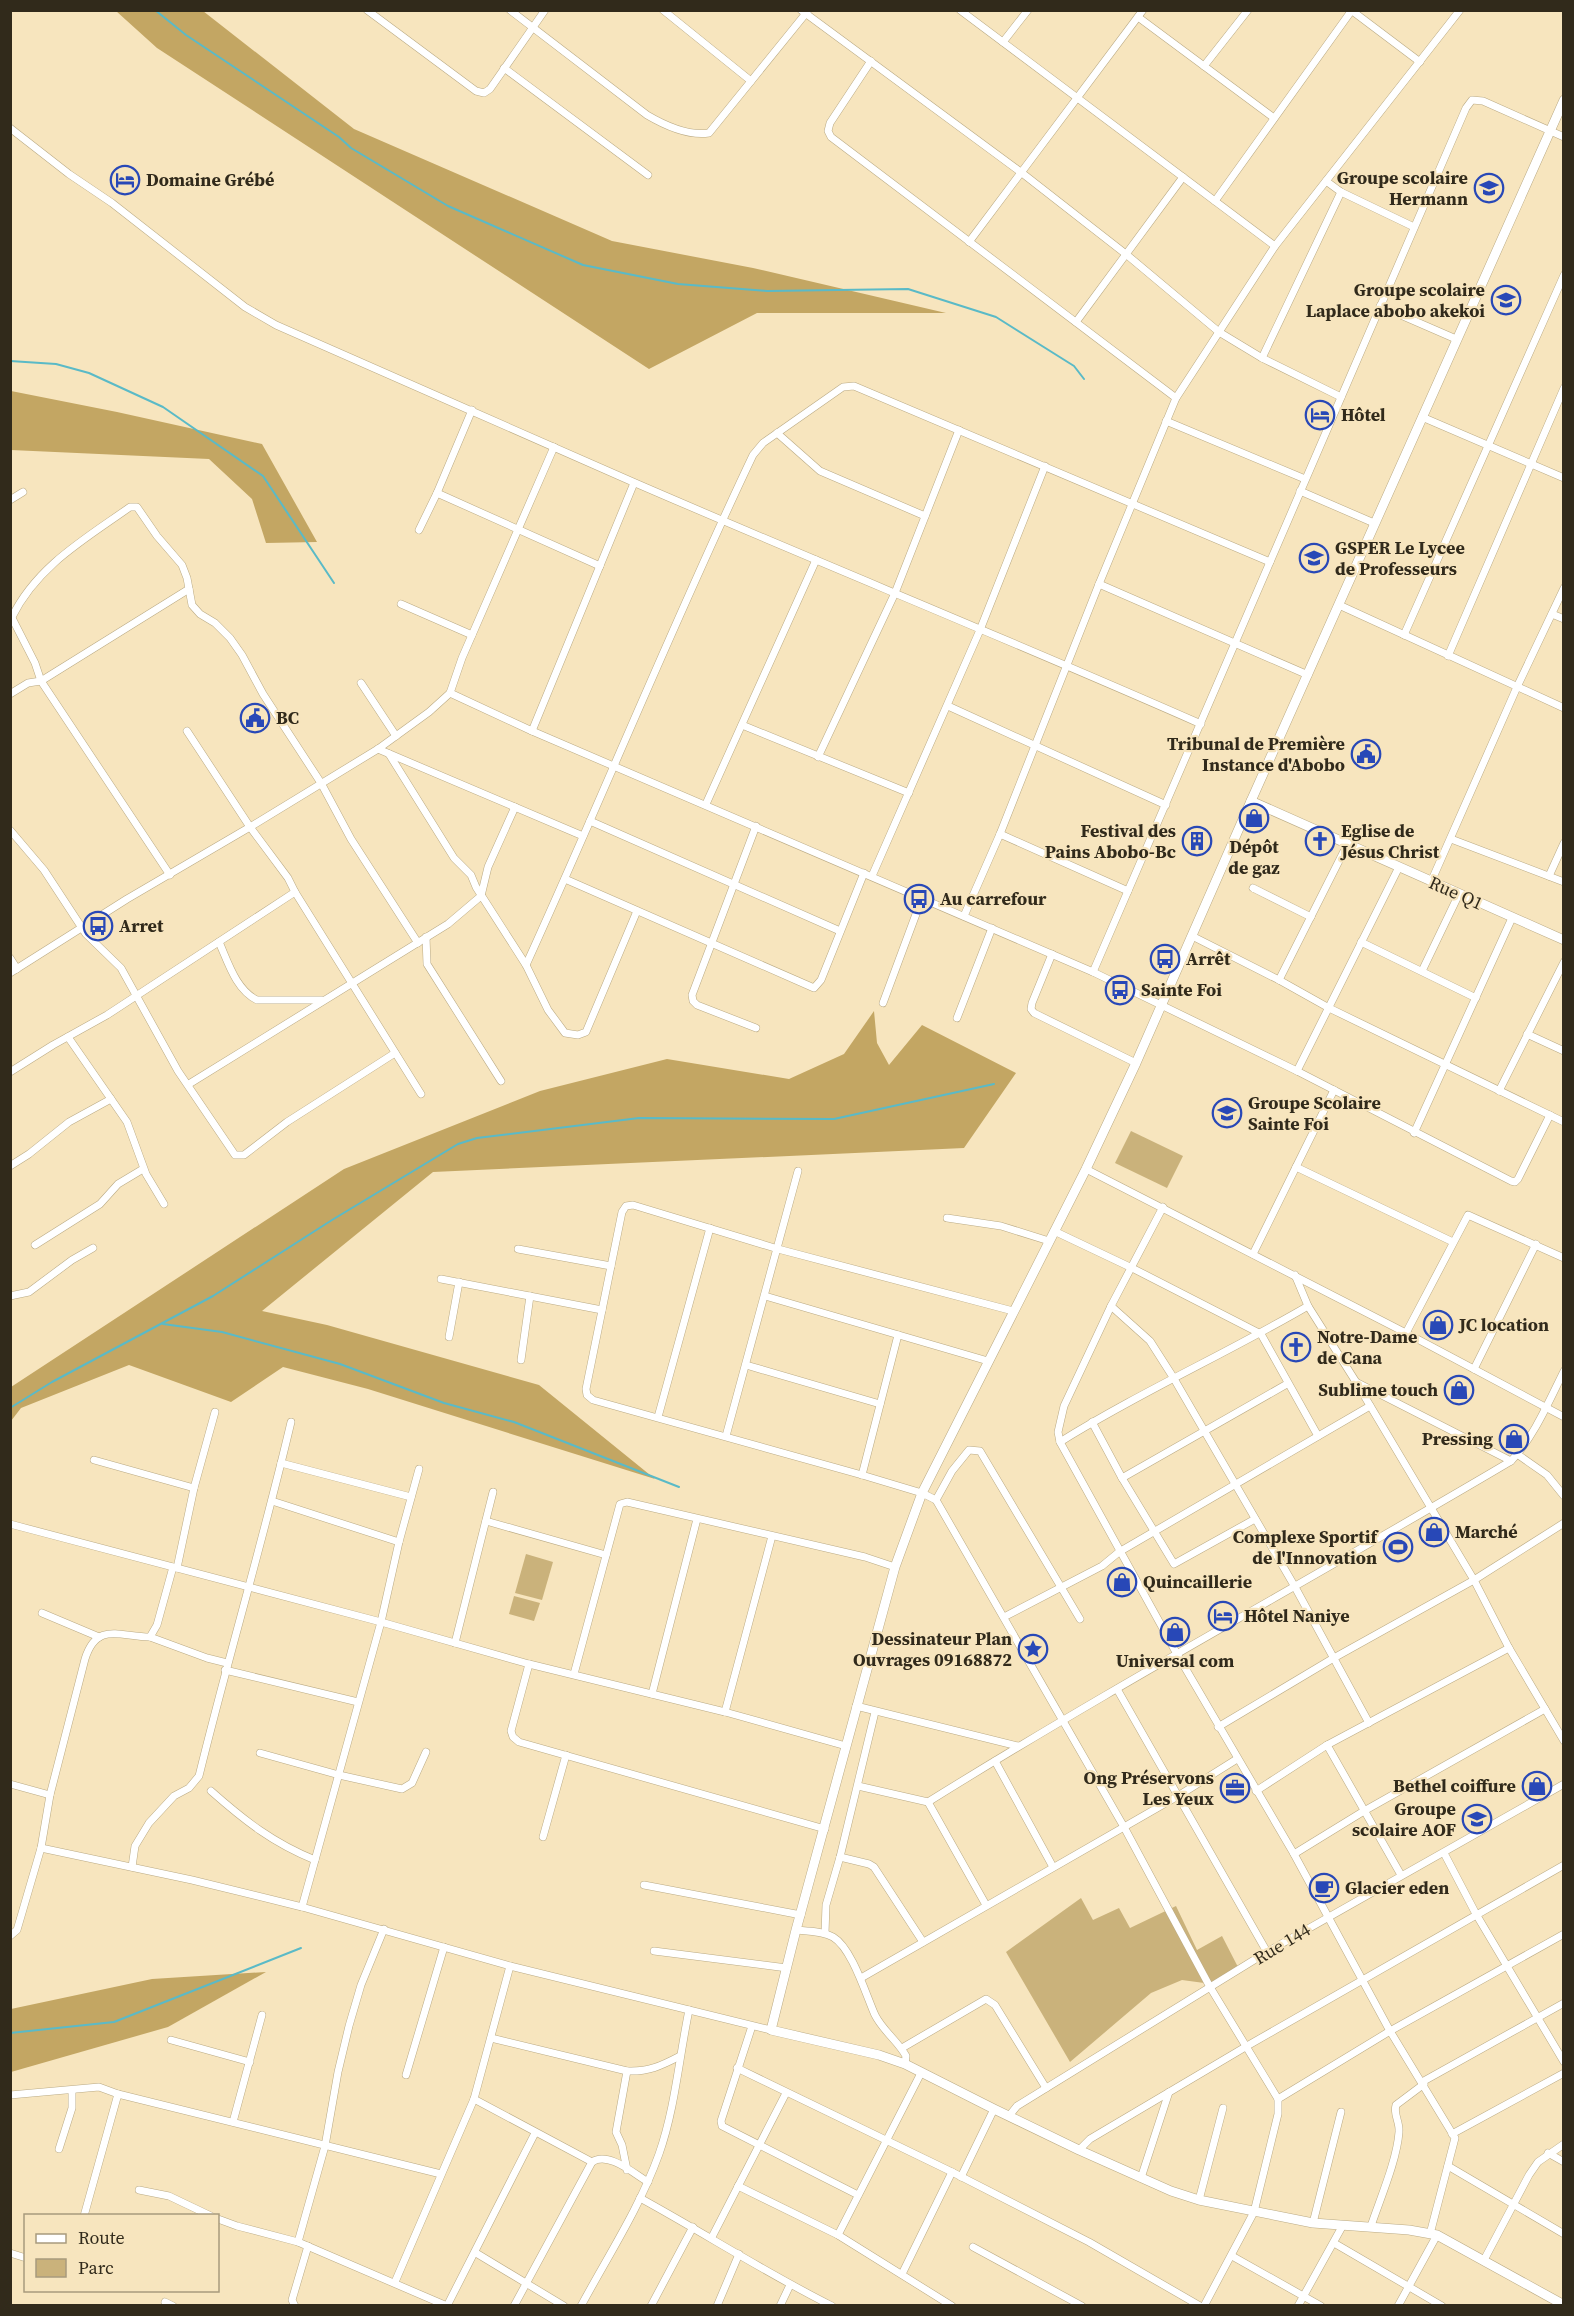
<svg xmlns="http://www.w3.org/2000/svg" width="1574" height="2316" font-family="'Source Serif 4',serif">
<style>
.green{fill:#cab27b}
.forest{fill:#c3a663}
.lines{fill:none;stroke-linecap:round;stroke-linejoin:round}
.stream{stroke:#5abac7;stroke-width:2}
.street-casing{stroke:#baaa84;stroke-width:8}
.secondary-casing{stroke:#baaa84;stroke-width:10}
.street{stroke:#fff;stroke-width:7}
.secondary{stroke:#fff;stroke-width:9}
.labels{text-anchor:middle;stroke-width:4.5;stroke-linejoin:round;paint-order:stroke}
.poi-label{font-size:18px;font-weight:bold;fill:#312a1b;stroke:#f7e5be;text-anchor:start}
.street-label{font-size:18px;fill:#312a1b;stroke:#f7e5be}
</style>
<rect width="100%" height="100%" fill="#f7e5be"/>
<g class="green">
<path d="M1131,1131L1183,1156L1167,1188L1115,1163Z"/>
<path d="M526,1554L553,1562L542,1600L515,1593Z"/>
<path d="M514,1596L540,1603L534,1621L509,1614Z"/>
<path d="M1081,1898L1093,1920L1119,1908L1130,1928L1176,1906L1197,1950L1222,1936L1239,1969L1219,1985L1182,1980L1151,1993L1070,2062L1006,1952Z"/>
</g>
<g class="forest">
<path d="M116,11H203L354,129L612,241L753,268L946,313H757L649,369L157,48Z"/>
<path d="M11,391L117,412L262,444L317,542L266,543L252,499L209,459L11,450Z"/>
<path d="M874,1011L877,1043L889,1065L922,1025L1016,1073L964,1148L433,1172L262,1311L327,1325L539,1385L655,1479L368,1389L283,1367L231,1402L129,1365L21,1408L11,1421V1387L344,1169L540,1091L667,1059L789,1079L844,1054Z"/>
<path d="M266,1972L168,2027L11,2072V2009L152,1979Z"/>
</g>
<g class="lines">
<g class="stream">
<path d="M155,10L186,35L339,137L351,148L448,206L583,265L678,284L767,291L908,289L996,317L1074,366L1084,379"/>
<path d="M10,361L56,364L89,373L163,407L263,476L334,583"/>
<path d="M163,1324L222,1332L340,1364L444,1403L514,1422L679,1487"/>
<path d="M10,1408L52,1382L213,1296L332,1220L458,1144L477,1138L639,1118L834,1119L994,1084"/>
<path d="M10,2033L114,2022L301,1948"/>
</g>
<g class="street-casing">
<g id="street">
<path d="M367,10L476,91L484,93L490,89L545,10"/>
<path d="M510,10L647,115C664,125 689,136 709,133L807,12"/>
<path d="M663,10L751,81"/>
<path d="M801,10L1022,173L1127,255L1219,332L1262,358L1341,397"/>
<path d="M960,10L1275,246"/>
<path d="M1351,10L1420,62"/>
<path d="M1138,17L1274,118"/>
<path d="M1003,42L1028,10"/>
<path d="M871,61L830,123L828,131L831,137L1176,398"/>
<path d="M1204,66L1248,10"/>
<path d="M504,68L648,175"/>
<path d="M10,128L69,174L112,203L245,307L276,325C395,377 514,430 633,482C822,564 1013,641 1201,724"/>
<path d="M1326,181L1341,192L1414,227"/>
<path d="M1215,201L1352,10"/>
<path d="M969,242L1143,10"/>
<path d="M1380,306L1456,339"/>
<path d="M1076,322L1183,177"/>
<path d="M1262,358L1341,192"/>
<path d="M1422,417L1564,478"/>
<path d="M1166,421L1305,479"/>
<path d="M777,433L820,471L925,516"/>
<path d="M1300,491L1374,523"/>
<path d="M437,493L472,410"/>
<path d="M10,500L23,492"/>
<path d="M419,530L437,493L600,566"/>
<path d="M1099,584L1308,675"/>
<path d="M401,604L472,635"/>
<path d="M1339,605L1564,708"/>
<path d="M10,614L35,663L41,681L170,875"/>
<path d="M1552,614L1564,619"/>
<path d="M12,617C37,566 85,539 130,507H137L157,536L182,565L187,578L192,605L200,614L215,623L230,638L242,655L263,694L321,783L351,839L418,943"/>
<path d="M1404,635L1564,275"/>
<path d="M1448,656L1564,388"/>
<path d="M361,683L396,736"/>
<path d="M450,693L532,731L1093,972L1297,1071L1511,1181L1515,1182L1518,1179L1550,1115"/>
<path d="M10,694L28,683L41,681L189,589"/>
<path d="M948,706L1166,805"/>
<path d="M742,725L909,793"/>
<path d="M187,731L250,827L288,878L295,892L421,1094"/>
<path d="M532,731L634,483"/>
<path d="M378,749L583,836"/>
<path d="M389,754L454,858L471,875L476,887L526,965L548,1010L565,1033L578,1035L586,1032L637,911"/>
<path d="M818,757L895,593L959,430"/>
<path d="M706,804L816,560"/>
<path d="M590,821L840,931"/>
<path d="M10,830L44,870L86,934L121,968L178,1071L235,1155H244L287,1122L395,1053"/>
<path d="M1000,834L1128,891"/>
<path d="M1451,839L1564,882"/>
<path d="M872,876L980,630L1045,466"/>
<path d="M1549,876L1564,843"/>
<path d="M565,879L814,988L821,980L864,873"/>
<path d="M1431,882L1517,687L1564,588"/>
<path d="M1253,888L1311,917"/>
<path d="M964,916L1000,834L1099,584L1176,398L1275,246L1460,10"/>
<path d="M1192,936L1279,980L1329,1008L1564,1122"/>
<path d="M426,937L427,964L501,1081"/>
<path d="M219,942C228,962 236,990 257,1000H322"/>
<path d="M1361,942L1476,998"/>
<path d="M1052,954L1032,1003L1031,1009L1034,1013L1136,1063"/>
<path d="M10,958L17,969"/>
<path d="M526,965C603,796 673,623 753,455L763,443L843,387L854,386L1270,562"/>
<path d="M1422,971L1459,894"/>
<path d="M1093,972L1466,108L1472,100L1483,101L1564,137"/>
<path d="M10,973L127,899L250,827L378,749L429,712L450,693L462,658L554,447"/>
<path d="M1279,980L1347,845"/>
<path d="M883,1003L922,898"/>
<path d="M957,1018L992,928"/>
<path d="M756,1028L697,1005L693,1001L692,995L756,826"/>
<path d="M1527,1034L1564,1051"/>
<path d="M68,1037L127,1122L146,1174L164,1204"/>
<path d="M1297,1071L1399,867"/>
<path d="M10,1072L53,1045L107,1015L295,892"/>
<path d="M189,1084L448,924L481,896L488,867L515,807"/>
<path d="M1499,1091L1564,962"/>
<path d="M1414,1133L1512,918"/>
<path d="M10,1166L29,1154L69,1122L111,1099"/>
<path d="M1296,1167L1453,1242"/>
<path d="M1086,1169L1406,1333L1564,1417"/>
<path d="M1163,1207L1111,1306L1064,1406L1058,1432L1060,1442L1177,1654L1294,1854L1390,2031L1455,2138L1430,2234"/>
<path d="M947,1218L1001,1226L1049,1241"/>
<path d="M1054,1231L1132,1268L1261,1334L1318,1436"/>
<path d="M35,1245L100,1204L118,1184L143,1169"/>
<path d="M518,1249L611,1266"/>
<path d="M1253,1254L1334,1090"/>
<path d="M1295,1275L1308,1306L1356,1382L1474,1580L1509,1648L1564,1741"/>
<path d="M441,1279L602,1310"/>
<path d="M10,1296L29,1292L72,1260L93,1248"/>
<path d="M765,1296L988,1361"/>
<path d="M1111,1306L1150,1341L1173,1377L1295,1587L1369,1723"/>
<path d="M1013,1311L778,1249L633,1205L626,1206L622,1212L586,1389L587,1395L593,1400L862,1475L922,1493L936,1500L1124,1827L1210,1987L1278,2099V2114L1254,2212L1204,2306"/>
<path d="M1406,1333L1468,1215L1564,1258"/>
<path d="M449,1337L459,1282"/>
<path d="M521,1360L530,1296"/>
<path d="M746,1365L880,1404"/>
<path d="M1474,1369L1536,1244"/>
<path d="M1356,1382L1511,1461"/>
<path d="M658,1417L710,1228"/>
<path d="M1092,1422L1122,1478L1287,1384"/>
<path d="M726,1436L798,1171"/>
<path d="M1060,1442C1140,1392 1226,1354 1308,1306"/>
<path d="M1517,1454L1547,1475L1564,1496"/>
<path d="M94,1460L194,1488L177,1568"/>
<path d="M281,1463L411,1497"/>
<path d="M862,1475L898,1335"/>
<path d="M1122,1478L1174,1564L1255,1519"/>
<path d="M194,1488L215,1412"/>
<path d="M936,1500L952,1471L969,1450L980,1451L1080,1619"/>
<path d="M272,1501L399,1542"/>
<path d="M486,1521L606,1555"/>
<path d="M10,1524L381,1622L529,1664L725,1712L846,1746"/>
<path d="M42,1613L99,1637"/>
<path d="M1004,1617L1102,1566L1119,1552L1370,1406"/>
<path d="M150,1637L207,1658L227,1663"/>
<path d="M455,1643L493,1492"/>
<path d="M529,1664L511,1731L513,1737L519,1742L825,1829"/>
<path d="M225,1670L358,1702"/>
<path d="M574,1674L620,1504L627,1502L865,1557L895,1567"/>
<path d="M1117,1689L1267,1952"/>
<path d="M652,1694L697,1519"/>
<path d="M856,1706L1018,1746"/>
<path d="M725,1712L772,1536"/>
<path d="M1218,1727L1332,1659L1474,1580L1564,1523"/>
<path d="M1327,1745L1401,1875"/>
<path d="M260,1753L339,1775L402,1789L412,1783L426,1752"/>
<path d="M995,1761L1053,1867"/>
<path d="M10,1784L50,1795L41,1848L17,1930L10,1936"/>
<path d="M858,1786L928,1802C1119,1683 1317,1576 1511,1461C1534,1437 1549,1401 1564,1371"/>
<path d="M211,1791C245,1821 273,1843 315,1860"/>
<path d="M1256,1791L1327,1745L1509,1648"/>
<path d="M50,1795L85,1659C97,1621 120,1637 150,1637L157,1625L173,1567"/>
<path d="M928,1802L986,1905"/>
<path d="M543,1837L566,1755"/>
<path d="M41,1848L192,1880L302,1907L510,1966L771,2030"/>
<path d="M1444,1853L1476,1914L1564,2062"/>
<path d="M1294,1854L1364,1811L1545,1709"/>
<path d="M840,1857L869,1864L874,1867L923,1942"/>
<path d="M132,1867L135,1846L149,1823L174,1796L189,1788L199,1776C228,1658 263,1541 291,1422"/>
<path d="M644,1885L801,1915"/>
<path d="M302,1907L381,1622L399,1542L419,1469"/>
<path d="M796,1930C808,1931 823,1931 833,1937C852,1948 866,1995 875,2015C883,2031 898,2041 906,2056L905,2064"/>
<path d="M825,1933L826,1905L840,1857L875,1712"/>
<path d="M654,1951L787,1968"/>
<path d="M861,1978L1178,1796L1237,1759"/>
<path d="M752,2026L721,2121L722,2126L858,2195"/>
<path d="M491,2038L627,2071C648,2072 661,2066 680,2056"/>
<path d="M171,2040L250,2062"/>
<path d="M902,2048L986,1999L995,2005L1046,2088"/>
<path d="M737,2068L952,2172L1089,2242L1200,2306"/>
<path d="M627,2071L616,2132L622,2145L627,2170"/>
<path d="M406,2075L444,1947"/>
<path d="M1422,2082L1564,2003"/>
<path d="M10,2095L99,2087L118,2094"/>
<path d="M474,2099L592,2162"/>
<path d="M1278,2099L1390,2031L1564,1934"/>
<path d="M1009,2116L1017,2106L1267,1952L1564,1784"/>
<path d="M233,2122L262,2015"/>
<path d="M1452,2134L1564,2073"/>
<path d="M59,2149L72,2108V2091"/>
<path d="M1079,2150L1090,2139L1247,2046L1564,1865"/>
<path d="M1548,2153L1564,2162"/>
<path d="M1448,2166L1564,2234"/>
<path d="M961,2177L994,2109"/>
<path d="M1141,2178L1169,2092"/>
<path d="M738,2186L838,2235L952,2306"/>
<path d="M139,2190L169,2196L211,2216"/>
<path d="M640,2198C704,2233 766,2273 832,2306"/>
<path d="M1199,2200L1223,2108"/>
<path d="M84,2216L118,2094L441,2174"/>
<path d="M218,2219L237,2226L298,2242L447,2306L535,2133"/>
<path d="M1313,2223L1341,2112"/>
<path d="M1371,2226C1380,2199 1397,2160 1399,2132C1400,2122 1393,2114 1396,2105L1424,2084"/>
<path d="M838,2235L921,2073"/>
<path d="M712,2237L786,2093"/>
<path d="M298,2242L325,2146L338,2072L349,2026L361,1985L384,1929"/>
<path d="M1334,2243L1442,2306"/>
<path d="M973,2247L1082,2306"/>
<path d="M10,2253L26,2258"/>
<path d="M476,2253L564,2306"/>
<path d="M1232,2256L1321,2306"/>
<path d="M1484,2260L1529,2175L1538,2162L1564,2144"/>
<path d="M902,2274L952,2172"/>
<path d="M395,2282L474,2099L510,1966"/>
<path d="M165,2302L173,2306"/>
<path d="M295,2306L292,2300L308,2246"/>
<path d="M514,2306L592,2162C608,2151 633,2173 648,2182"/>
<path d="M581,2306C608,2256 640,2207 659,2154C675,2109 679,2058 689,2010"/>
<path d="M651,2306L693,2227"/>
<path d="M717,2306L739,2254"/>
<path d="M780,2306L790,2285"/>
<path d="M1298,2306L1343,2225"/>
<path d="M1398,2306L1437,2235"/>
</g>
</g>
<g class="secondary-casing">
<g id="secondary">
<path d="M1564,100L1251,801L1136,1063L1086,1169L922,1493L895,1567L796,1930L771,2030L879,2055L905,2064L994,2109L1079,2150L1171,2191L1199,2200L1313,2223L1409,2230L1437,2235L1564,2305"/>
<path d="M1251,801L1564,940"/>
</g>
</g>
<use href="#street" class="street"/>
<use href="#secondary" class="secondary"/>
</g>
<defs>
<g id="hotel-ring" transform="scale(1.5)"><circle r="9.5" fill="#f7e5be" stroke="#2848b7" stroke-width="1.5"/><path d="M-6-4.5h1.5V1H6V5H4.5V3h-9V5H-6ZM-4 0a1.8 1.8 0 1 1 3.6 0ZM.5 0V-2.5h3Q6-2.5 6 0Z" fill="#2848b7"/></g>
<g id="school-ring" transform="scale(1.5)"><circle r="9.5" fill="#f7e5be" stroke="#2848b7" stroke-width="1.5"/><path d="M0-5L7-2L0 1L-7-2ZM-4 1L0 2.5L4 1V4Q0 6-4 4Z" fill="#2848b7"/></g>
<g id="civic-ring" transform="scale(1.5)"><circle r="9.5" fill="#f7e5be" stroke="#2848b7" stroke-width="1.5"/><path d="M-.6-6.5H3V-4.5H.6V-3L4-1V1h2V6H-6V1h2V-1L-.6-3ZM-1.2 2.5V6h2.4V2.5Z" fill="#2848b7"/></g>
<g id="shop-ring" transform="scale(1.5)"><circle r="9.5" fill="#f7e5be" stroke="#2848b7" stroke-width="1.5"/><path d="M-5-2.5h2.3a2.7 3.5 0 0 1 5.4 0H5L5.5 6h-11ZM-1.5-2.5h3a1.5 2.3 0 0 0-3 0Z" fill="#2848b7"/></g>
<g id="building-ring" transform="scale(1.5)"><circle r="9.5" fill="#f7e5be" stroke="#2848b7" stroke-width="1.5"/><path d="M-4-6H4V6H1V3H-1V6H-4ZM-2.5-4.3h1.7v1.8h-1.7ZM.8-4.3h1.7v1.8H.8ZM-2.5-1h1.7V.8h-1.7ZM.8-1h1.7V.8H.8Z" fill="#2848b7"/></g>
<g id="church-ring" transform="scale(1.5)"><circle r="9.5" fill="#f7e5be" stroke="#2848b7" stroke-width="1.5"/><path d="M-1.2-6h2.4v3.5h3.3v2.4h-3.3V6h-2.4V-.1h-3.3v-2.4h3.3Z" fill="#2848b7"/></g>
<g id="bus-ring" transform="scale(1.5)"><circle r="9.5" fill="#f7e5be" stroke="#2848b7" stroke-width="1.5"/><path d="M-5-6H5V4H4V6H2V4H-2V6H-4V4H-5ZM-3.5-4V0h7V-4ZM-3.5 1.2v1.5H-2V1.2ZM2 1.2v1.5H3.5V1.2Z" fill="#2848b7"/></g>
<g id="stadium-ring" transform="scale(1.5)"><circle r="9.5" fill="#f7e5be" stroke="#2848b7" stroke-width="1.5"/><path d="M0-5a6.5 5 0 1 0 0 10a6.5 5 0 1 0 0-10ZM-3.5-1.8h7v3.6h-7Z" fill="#2848b7"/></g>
<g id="sight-ring" transform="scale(1.5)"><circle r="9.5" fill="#f7e5be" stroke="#2848b7" stroke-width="1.5"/><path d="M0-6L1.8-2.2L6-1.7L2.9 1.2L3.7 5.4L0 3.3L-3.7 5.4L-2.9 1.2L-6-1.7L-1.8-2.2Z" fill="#2848b7"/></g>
<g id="office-ring" transform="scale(1.5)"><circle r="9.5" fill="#f7e5be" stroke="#2848b7" stroke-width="1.5"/><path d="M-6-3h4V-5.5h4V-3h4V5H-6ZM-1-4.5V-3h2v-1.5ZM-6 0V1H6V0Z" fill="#2848b7"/></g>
<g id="cafe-ring" transform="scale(1.5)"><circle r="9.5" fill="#f7e5be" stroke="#2848b7" stroke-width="1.5"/><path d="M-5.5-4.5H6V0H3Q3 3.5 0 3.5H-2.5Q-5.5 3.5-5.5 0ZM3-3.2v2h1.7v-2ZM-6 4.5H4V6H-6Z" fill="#2848b7"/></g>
</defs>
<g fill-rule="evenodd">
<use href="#hotel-ring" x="125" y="180"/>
<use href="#school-ring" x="1489" y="188"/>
<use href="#school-ring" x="1506" y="300"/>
<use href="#hotel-ring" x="1320" y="415"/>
<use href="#school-ring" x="1314" y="558"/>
<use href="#civic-ring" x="255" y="718"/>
<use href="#civic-ring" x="1366" y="754"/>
<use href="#shop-ring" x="1254" y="818"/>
<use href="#building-ring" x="1197" y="841"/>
<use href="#church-ring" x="1320" y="841"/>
<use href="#bus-ring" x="919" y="899"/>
<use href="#bus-ring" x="98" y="926"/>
<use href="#bus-ring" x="1165" y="959"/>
<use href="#bus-ring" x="1120" y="990"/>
<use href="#school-ring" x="1227" y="1113"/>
<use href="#shop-ring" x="1438" y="1325"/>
<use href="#church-ring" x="1296" y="1347"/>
<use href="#shop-ring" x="1459" y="1390"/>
<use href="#shop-ring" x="1514" y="1439"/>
<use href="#shop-ring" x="1434" y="1532"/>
<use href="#stadium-ring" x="1398" y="1547"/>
<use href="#shop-ring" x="1122" y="1582"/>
<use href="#hotel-ring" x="1223" y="1616"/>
<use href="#shop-ring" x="1175" y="1632"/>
<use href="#sight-ring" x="1033" y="1649"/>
<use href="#shop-ring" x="1537" y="1786"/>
<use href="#office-ring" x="1235" y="1788"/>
<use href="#school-ring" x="1477" y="1819"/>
<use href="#cafe-ring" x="1324" y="1888"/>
</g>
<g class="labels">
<g class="poi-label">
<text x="1468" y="184" text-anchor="end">Groupe scolaire<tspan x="1468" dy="21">Hermann</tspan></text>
<text x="146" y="186">Domaine Grébé</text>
<text x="1485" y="296" text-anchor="end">Groupe scolaire<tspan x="1485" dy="21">Laplace abobo akekoi</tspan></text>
<text x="1341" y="421">Hôtel</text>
<text x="1335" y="554">GSPER Le Lycee<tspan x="1335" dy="21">de Professeurs</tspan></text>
<text x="276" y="724">BC</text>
<text x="1345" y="750" text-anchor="end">Tribunal de Première<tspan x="1345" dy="21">Instance d'Abobo</tspan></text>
<text x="1176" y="837" text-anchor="end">Festival des<tspan x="1176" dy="21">Pains Abobo-Bc</tspan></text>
<text x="1341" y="837">Eglise de<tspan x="1341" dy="21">Jésus Christ</tspan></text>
<text x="1254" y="853" text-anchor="middle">Dépôt<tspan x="1254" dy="21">de gaz</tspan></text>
<text x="940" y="905">Au carrefour</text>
<text x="119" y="932">Arret</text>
<text x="1186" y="965">Arrêt</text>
<text x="1141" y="996">Sainte Foi</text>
<text x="1248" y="1109">Groupe Scolaire<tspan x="1248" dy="21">Sainte Foi</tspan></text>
<text x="1459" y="1331">JC location</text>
<text x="1317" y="1343">Notre-Dame<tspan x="1317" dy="21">de Cana</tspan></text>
<text x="1438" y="1396" text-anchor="end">Sublime touch</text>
<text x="1493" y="1445" text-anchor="end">Pressing</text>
<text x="1455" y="1538">Marché</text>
<text x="1377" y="1543" text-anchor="end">Complexe Sportif<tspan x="1377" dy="21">de l'Innovation</tspan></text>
<text x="1143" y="1588">Quincaillerie</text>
<text x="1244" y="1622">Hôtel Naniye</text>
<text x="1012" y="1645" text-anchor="end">Dessinateur Plan<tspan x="1012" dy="21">Ouvrages 09168872</tspan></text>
<text x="1175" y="1667" text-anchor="middle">Universal com</text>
<text x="1214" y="1784" text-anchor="end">Ong Préservons<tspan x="1214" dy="21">Les Yeux</tspan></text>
<text x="1516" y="1792" text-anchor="end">Bethel coiffure</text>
<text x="1456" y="1815" text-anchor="end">Groupe<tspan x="1456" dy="21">scolaire AOF</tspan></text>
<text x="1345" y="1894">Glacier eden</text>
</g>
<g class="street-label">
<text transform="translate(1456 893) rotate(24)" y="6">Rue Q1</text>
<text transform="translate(1282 1944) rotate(-31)" y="6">Rue 144</text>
</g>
</g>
<rect width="1574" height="2316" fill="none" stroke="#312a1b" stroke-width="24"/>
<rect x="24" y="2214" width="195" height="78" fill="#f7e5be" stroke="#a89a7d" stroke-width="1.5"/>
<rect x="36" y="2234" width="30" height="9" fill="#ffffff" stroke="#a89a7d" stroke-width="1.5"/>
<text x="78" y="2244" font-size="18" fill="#312a1b">Route</text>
<rect x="36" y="2259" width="30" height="18" fill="#cab27b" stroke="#a89a7d" stroke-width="1.5"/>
<text x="78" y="2274" font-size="18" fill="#312a1b">Parc</text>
</svg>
